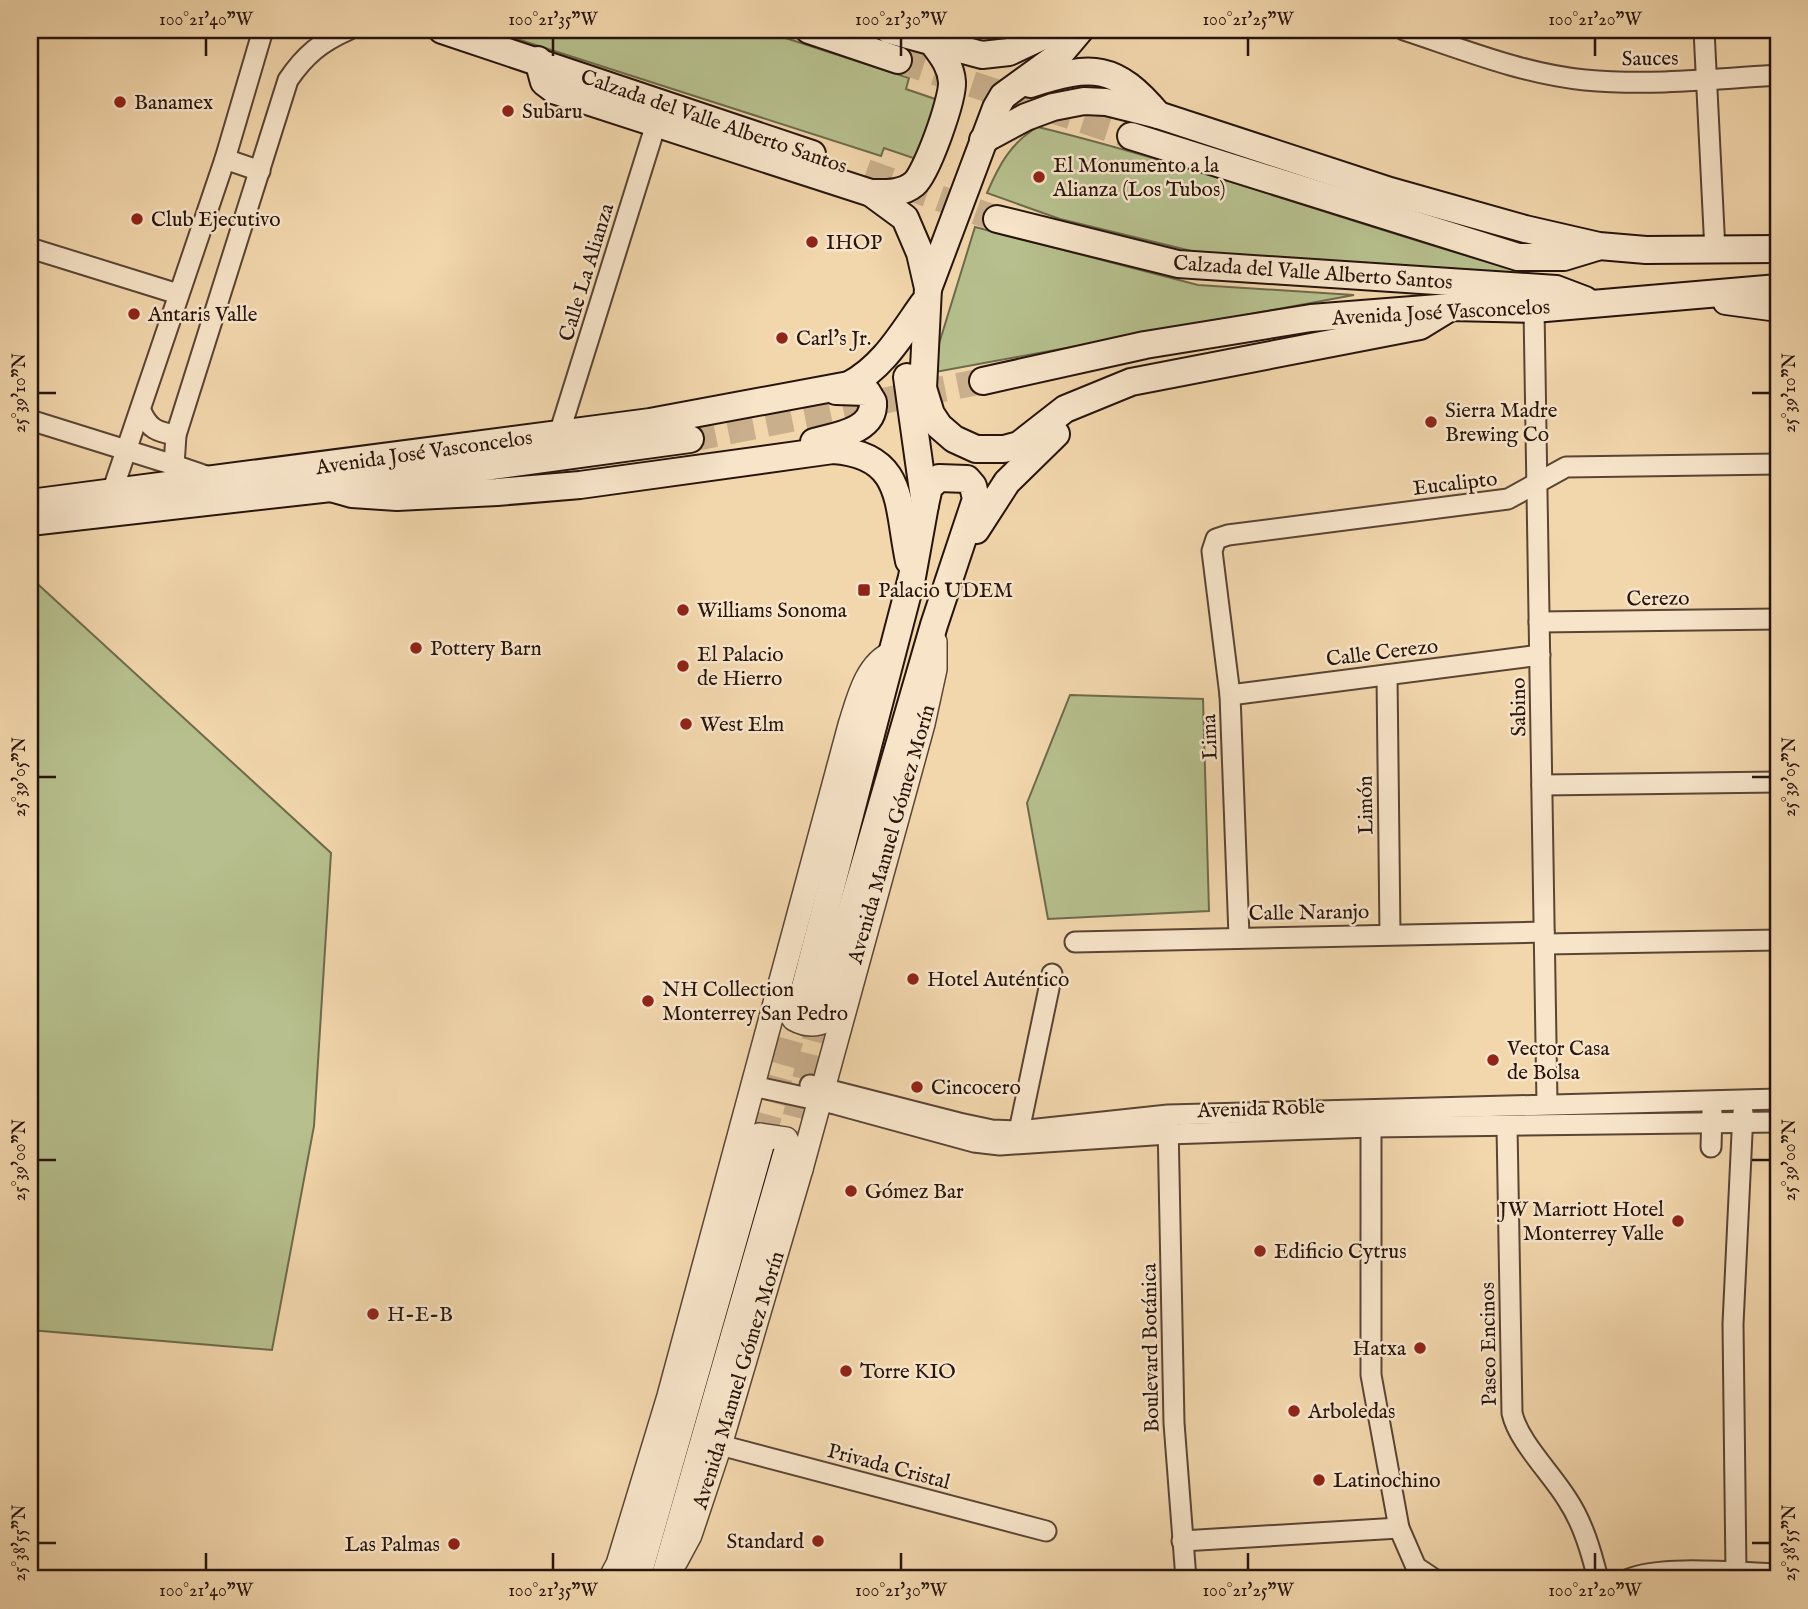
<svg xmlns="http://www.w3.org/2000/svg" width="1808" height="1609" font-family="'IM FELL English',serif">
<style>
.green{fill:#b6bf8d;stroke:#6e6a4c;stroke-width:2}
.lines{fill:none;stroke-linecap:round;stroke-linejoin:round}
.secondary-tunnel{stroke:#c9af8c;stroke-width:26;stroke-dasharray:26 13;stroke-linecap:butt}
.minor-casing{stroke:#5a4434;stroke-width:23}
.tertiary-casing{stroke:#5a4434;stroke-width:26}
.secondary-casing{stroke:#27140c;stroke-width:30}
.minor{stroke:#f7e4c9;stroke-width:19}
.tertiary{stroke:#f7e4c9;stroke-width:23}
.secondary{stroke:#f7e4c9;stroke-width:26}
.ticks{fill:none;stroke:#27140c;stroke-width:2.5}
.poi-dot{fill:#8f2418;stroke:#f7e4c9;stroke-width:2.5}
.labels{text-anchor:middle;stroke-width:5;stroke-linejoin:round;paint-order:stroke}
.street-label{font-size:21px;fill:#27140c;stroke:#f7e4c9}
.poi-label{font-size:21px;fill:#27140c;stroke:#f7e4c9;text-anchor:start}
.neatline{fill:none;stroke:#27140c;stroke-width:2.5}
.ticks-label{font-size:18px;text-anchor:middle;fill:#27140c}
</style>
<rect width="100%" height="100%" fill="#f2d6ac"/>
<filter id="stains"><feTurbulence type="fractalNoise" baseFrequency=".00286" numOctaves="4"/><feColorMatrix values="0 0 0 0 .2 0 0 0 0 .09 0 0 0 0 .02 0 0 0 .5 -.17"/></filter>
<radialGradient id="worn" r=".72"><stop offset=".6" stop-color="#630" stop-opacity="0"/><stop offset="1" stop-color="#630" stop-opacity=".3"/></radialGradient>
<g class="green">
<path d="M489,30H761L909,78L906,89L938,100L919,160L884,148L881,156Z"/>
<path d="M1038,127C1206,168 1369,230 1537,276L1208,255L1060,219L987,193C999,165 1011,142 1038,127Z"/>
<path d="M975,227L1198,285L1354,295L930,373Z"/>
<path d="M30,577L331,853L314,1126L272,1350L30,1330Z"/>
<path d="M1070,695L1203,699L1209,911L1048,919L1027,803Z"/>
</g>
<g class="lines">
<g class="secondary-tunnel">
<path d="M898,60L1131,136"/>
<path d="M866,172L997,219"/>
<path d="M690,439L983,381"/>
<path d="M762,1140L799,1010"/>
<path d="M786,1155L823,1008"/>
</g>
<g class="minor-casing">
<g id="minor">
<path d="M1404,30C1462,49 1523,74 1585,80C1649,86 1715,79 1778,75"/>
<path d="M1704,30L1715,251"/>
<path d="M225,159L260,171"/>
<path d="M30,248L178,294"/>
<path d="M1534,309L1547,1104"/>
<path d="M141,411C149,429 157,432 176,435"/>
<path d="M30,420L174,465"/>
<path d="M559,434L656,124"/>
<path d="M209,477L174,465L176,435L288,80C305,55 321,42 348,30"/>
<path d="M112,492L225,159L263,30"/>
<path d="M1539,622L1778,619"/>
<path d="M1387,675L1390,934"/>
<path d="M1230,695L1540,655"/>
<path d="M1542,785L1778,782"/>
<path d="M1239,936L1230,695L1212,551L1216,539L1228,535L1508,499L1566,467L1778,464"/>
<path d="M1075,942L1544,932"/>
<path d="M1545,944L1778,940"/>
<path d="M810,1085L959,1123L992,1130L1019,1131L1168,1115L1778,1099"/>
<path d="M753,1086L835,1104L974,1142L1000,1145L1168,1134L1371,1127L1778,1122"/>
<path d="M1168,1123L1174,1423L1186,1579"/>
<path d="M1507,1126L1512,1413C1518,1441 1551,1473 1567,1499C1583,1523 1591,1551 1598,1579"/>
<path d="M1371,1127V1375L1399,1528L1416,1567L1434,1579"/>
<path d="M1019,1131L1052,974"/>
<path d="M1711,1147L1712,1112"/>
<path d="M720,1445L1046,1531"/>
<path d="M1182,1541L1399,1528"/>
<path d="M1736,1573L1733,1324L1743,1112"/>
<path d="M1629,1579C1660,1565 1741,1573 1778,1574"/>
</g>
</g>
<g class="tertiary-casing">
<g id="tertiary">
<path d="M782,999L794,1019C814,1030 829,1022 843,1007"/>
<path d="M745,1141L759,1135L786,1139L801,1169"/>
<path d="M676,1561L690,1535L720,1445L801,1169L923,724L935,669V642"/>
<path d="M610,1579L618,1564L669,1396L850,725C858,700 866,664 892,653"/>
</g>
</g>
<g class="secondary-casing">
<g id="secondary">
<path d="M442,30L812,154"/>
<path d="M809,30L898,60"/>
<path d="M889,30L982,55L1009,52L1056,30"/>
<path d="M538,60L544,82L556,91L871,193L905,218L920,253L928,288L923,388L931,414L939,426L954,439L976,449H1004L1019,445L1065,409L1131,382L1420,326L1451,307"/>
<path d="M1030,84C1093,64 1115,64 1158,115"/>
<path d="M1131,136L1518,257H1564L1597,247"/>
<path d="M983,140L1026,117L1053,107L1084,101L1106,102L1158,115L1390,191L1525,229L1599,246L1646,250L1778,249"/>
<path d="M871,193C886,193 902,194 914,184C927,173 953,99 952,82C951,66 942,55 933,43"/>
<path d="M997,219L1178,264L1556,289L1585,300"/>
<path d="M928,289L996,108L1003,96L1058,56L1080,30"/>
<path d="M1726,301L1778,308"/>
<path d="M983,381L1145,345L1311,318L1451,307L1534,309L1778,288"/>
<path d="M814,442C836,436 875,431 873,402L867,392L836,391"/>
<path d="M331,488L352,494L397,497L497,492L580,485L833,450C905,455 897,504 909,561"/>
<path d="M30,503L650,422L849,385C883,367 901,335 923,304"/>
<path d="M30,522L331,488L690,439"/>
<path d="M976,530L1007,482L1056,434"/>
<path d="M823,1008L934,625L976,499L973,486L967,479L939,478L929,487L925,505"/>
<path d="M799,1010L912,577L925,505L907,377"/>
<path d="M637,1579L762,1140"/>
<path d="M664,1579L786,1155"/>
</g>
</g>
<use href="#minor" class="minor"/>
<use href="#tertiary" class="tertiary"/>
<use href="#secondary" class="secondary"/>
</g>
<path class="ticks" d="M206,38V56M553,38V56M901,38V56M1248,38V56M1595,38V56M38,393H56M1752,393H1770M38,777H56M1752,777H1770M38,1160H56M1752,1160H1770M38,1543H56M1752,1543H1770M206,1553V1570M553,1553V1570M901,1553V1570M1248,1553V1570M1595,1553V1570"/>
<g class="poi-dot">
<circle cx="120" cy="102" r="7"/>
<circle cx="508" cy="111" r="7"/>
<circle cx="1039" cy="177" r="7"/>
<circle cx="137" cy="219" r="7"/>
<circle cx="812" cy="242" r="7"/>
<circle cx="134" cy="314" r="7"/>
<circle cx="782" cy="338" r="7"/>
<circle cx="1431" cy="422" r="7"/>
<rect x="857" y="583" width="14" height="14" rx="3.5"/>
<circle cx="683" cy="610" r="7"/>
<circle cx="416" cy="648" r="7"/>
<circle cx="683" cy="666" r="7"/>
<circle cx="686" cy="724" r="7"/>
<circle cx="913" cy="979" r="7"/>
<circle cx="648" cy="1001" r="7"/>
<circle cx="1493" cy="1060" r="7"/>
<circle cx="917" cy="1087" r="7"/>
<circle cx="851" cy="1191" r="7"/>
<circle cx="1678" cy="1221" r="7"/>
<circle cx="1260" cy="1251" r="7"/>
<circle cx="373" cy="1314" r="7"/>
<circle cx="1420" cy="1348" r="7"/>
<circle cx="846" cy="1371" r="7"/>
<circle cx="1294" cy="1411" r="7"/>
<circle cx="1319" cy="1480" r="7"/>
<circle cx="818" cy="1541" r="7"/>
<circle cx="454" cy="1544" r="7"/>
</g>
<g class="labels">
<g class="street-label">
<text transform="translate(1650 58) rotate(-1)" y="7">Sauces</text>
<text transform="translate(714 121) rotate(19)" y="7">Calzada del Valle Alberto Santos</text>
<text transform="translate(586 272) rotate(-73)" y="7">Calle La Alianza</text>
<text transform="translate(1313 272) rotate(4)" y="7">Calzada del Valle Alberto Santos</text>
<text transform="translate(1441 312) rotate(-3)" y="7">Avenida José Vasconcelos</text>
<text transform="translate(424 452) rotate(-8)" y="7">Avenida José Vasconcelos</text>
<text transform="translate(1455 483) rotate(-7)" y="7">Eucalipto</text>
<text transform="translate(1658 598) rotate(-1)" y="7">Cerezo</text>
<text transform="translate(1382 652) rotate(-7)" y="7">Calle Cerezo</text>
<text transform="translate(1518 707) rotate(-91)" y="7">Sabino</text>
<text transform="translate(1209 737) rotate(-92)" y="7">Lima</text>
<text transform="translate(1365 805) rotate(-91)" y="7">Limón</text>
<text transform="translate(891 834) rotate(-74)" y="7">Avenida Manuel Gómez Morín</text>
<text transform="translate(1309 912) rotate(-1)" y="7">Calle Naranjo</text>
<text transform="translate(1261 1108) rotate(-2)" y="7">Avenida Roble</text>
<text transform="translate(1488 1344) rotate(-91)" y="7">Paseo Encinos</text>
<text transform="translate(1150 1348) rotate(-91)" y="7">Boulevard Botánica</text>
<text transform="translate(738 1380) rotate(-73)" y="7">Avenida Manuel Gómez Morín</text>
<text transform="translate(889 1466) rotate(15)" y="7">Privada Cristal</text>
</g>
<g class="poi-label">
<text x="134" y="109">Banamex</text>
<text x="522" y="118">Subaru</text>
<text x="1053" y="172">El Monumento a la<tspan x="1053" dy="24">Alianza (Los Tubos)</tspan></text>
<text x="151" y="226">Club Ejecutivo</text>
<text x="826" y="249">IHOP</text>
<text x="148" y="321">Antaris Valle</text>
<text x="796" y="345">Carl's Jr.</text>
<text x="1445" y="417">Sierra Madre<tspan x="1445" dy="24">Brewing Co</tspan></text>
<text x="878" y="597">Palacio UDEM</text>
<text x="697" y="617">Williams Sonoma</text>
<text x="430" y="655">Pottery Barn</text>
<text x="697" y="661">El Palacio<tspan x="697" dy="24">de Hierro</tspan></text>
<text x="700" y="731">West Elm</text>
<text x="927" y="986">Hotel Auténtico</text>
<text x="662" y="996">NH Collection<tspan x="662" dy="24">Monterrey San Pedro</tspan></text>
<text x="1507" y="1055">Vector Casa<tspan x="1507" dy="24">de Bolsa</tspan></text>
<text x="931" y="1094">Cincocero</text>
<text x="865" y="1198">Gómez Bar</text>
<text x="1664" y="1216" text-anchor="end">JW Marriott Hotel<tspan x="1664" dy="24">Monterrey Valle</tspan></text>
<text x="1274" y="1258">Edificio Cytrus</text>
<text x="387" y="1321">H-E-B</text>
<text x="1406" y="1355" text-anchor="end">Hatxa</text>
<text x="860" y="1378">Torre KIO</text>
<text x="1308" y="1418">Arboledas</text>
<text x="1333" y="1487">Latinochino</text>
<text x="804" y="1548" text-anchor="end">Standard</text>
<text x="440" y="1551" text-anchor="end">Las Palmas</text>
</g>
</g>
<rect width="1808" height="1609" fill="none" stroke="#f2d6ac" stroke-width="77"/>
<rect x="38" y="38" width="1732" height="1532" class="neatline"/>
<g class="ticks-label">
<text x="206" y="25">100°21'40"W</text>
<text x="553" y="25">100°21'35"W</text>
<text x="901" y="25">100°21'30"W</text>
<text x="1248" y="25">100°21'25"W</text>
<text x="1595" y="25">100°21'20"W</text>
<text transform="translate(19 393) rotate(-90)" y="6">25°39'10"N</text>
<text transform="translate(1789 393) rotate(-90)" y="6">25°39'10"N</text>
<text transform="translate(19 777) rotate(-90)" y="6">25°39'05"N</text>
<text transform="translate(1789 777) rotate(-90)" y="6">25°39'05"N</text>
<text transform="translate(19 1160) rotate(-90)" y="6">25°39'00"N</text>
<text transform="translate(1789 1160) rotate(-90)" y="6">25°39'00"N</text>
<text transform="translate(19 1543) rotate(-90)" y="6">25°38'55"N</text>
<text transform="translate(1789 1543) rotate(-90)" y="6">25°38'55"N</text>
<text x="206" y="1596">100°21'40"W</text>
<text x="553" y="1596">100°21'35"W</text>
<text x="901" y="1596">100°21'30"W</text>
<text x="1248" y="1596">100°21'25"W</text>
<text x="1595" y="1596">100°21'20"W</text>
</g>
<rect width="100%" height="100%" filter="url(#stains)"/>
<rect width="100%" height="100%" fill="url(#worn)"/>
</svg>
